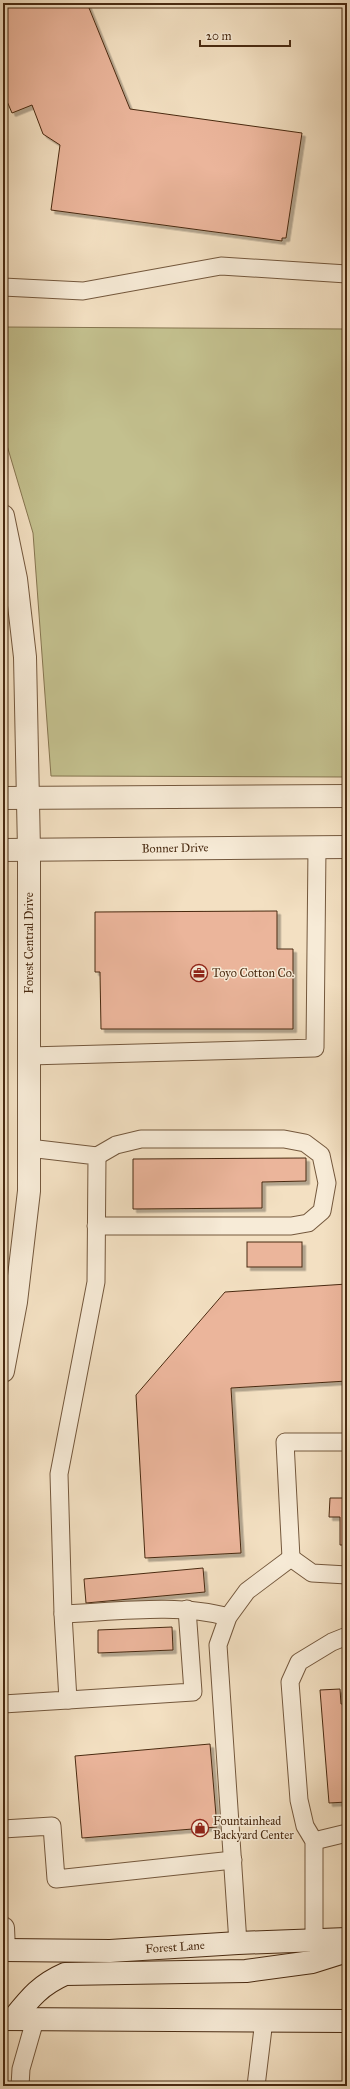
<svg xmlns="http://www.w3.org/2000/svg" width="350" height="2089" font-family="'IM FELL Great Primer',serif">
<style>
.green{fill:#c3c08e;stroke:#867550}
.building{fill:#ebb59b;stroke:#492a11;filter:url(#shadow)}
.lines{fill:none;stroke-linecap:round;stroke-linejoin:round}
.lane-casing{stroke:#74583d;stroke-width:19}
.street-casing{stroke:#74583d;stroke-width:24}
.secondary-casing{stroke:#492a11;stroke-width:24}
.lane{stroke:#f7ebd7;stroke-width:17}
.street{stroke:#f7ebd7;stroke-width:22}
.secondary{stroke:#f7ebd7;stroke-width:22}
.labels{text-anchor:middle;stroke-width:3;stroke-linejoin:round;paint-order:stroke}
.street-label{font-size:12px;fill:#492a11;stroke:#f7ebd7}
.poi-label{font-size:12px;fill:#492a11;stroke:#f7ebd7;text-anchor:start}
</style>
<defs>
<filter id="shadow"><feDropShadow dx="3.5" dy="3.5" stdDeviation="0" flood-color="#0004"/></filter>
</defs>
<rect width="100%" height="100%" fill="#f3e0c2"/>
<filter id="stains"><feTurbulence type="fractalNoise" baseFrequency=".005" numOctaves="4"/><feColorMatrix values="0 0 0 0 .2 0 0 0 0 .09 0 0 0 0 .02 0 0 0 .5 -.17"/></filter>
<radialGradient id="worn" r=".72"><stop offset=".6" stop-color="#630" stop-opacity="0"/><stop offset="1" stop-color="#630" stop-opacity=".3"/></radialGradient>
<path class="green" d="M3,327L347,329V777L51,776L33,533L3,432Z"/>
<g class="building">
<path d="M3,3H87L130,109L302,133L286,238H282V241L51,210L60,145L43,134L32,105L12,113L3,92Z"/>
<path d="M277,911V949H293V1029H101L100,972H95V912Z"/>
<path d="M306,1158V1181L262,1182V1208L133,1209V1159Z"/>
<rect x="247" y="1242" width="55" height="25"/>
<path d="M347,1284V1381L231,1388L241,1553L145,1558L136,1395L225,1292Z"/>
<path d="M330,1498H347V1545H340V1517H329Z"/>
<path d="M203,1568L205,1592L86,1603L84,1579Z"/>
<path d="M172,1627L173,1650L98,1653V1630Z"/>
<path d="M340,1689L341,1704H347V1802L329,1803L320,1690Z"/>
<path d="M210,1744L217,1827L82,1838L75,1756Z"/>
</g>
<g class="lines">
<g class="lane-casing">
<g id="lane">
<path d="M3,287L83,291L221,266L347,274"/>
<path d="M29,1056L315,1048L317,847"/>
<path d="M96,1226H291L308,1223L322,1211L327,1183L321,1155L305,1143L284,1139H141L116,1145L97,1156"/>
<path d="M291,1558L285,1442H347"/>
<path d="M291,1558L312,1573L347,1575"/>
<path d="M63,1614C114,1612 179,1603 228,1617"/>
<path d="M68,1700L193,1692L187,1609"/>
<path d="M3,1704L68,1700L63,1614L59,1474L96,1282L97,1156L29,1148"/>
<path d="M3,1829L52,1826L56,1879L233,1860"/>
<path d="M314,1841L347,1833"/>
<path d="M314,1939V1841L305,1826L299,1800L290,1682L299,1662L332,1642L347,1636"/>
<path d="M238,1943L218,1645L228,1617L247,1591L291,1558"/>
<path d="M20,2086L21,2069L35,2020"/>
<path d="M256,2086L264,2020"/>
</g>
</g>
<g class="street-casing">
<g id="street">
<path d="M3,516L16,579L25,657L29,850V1191L16,1302L3,1371"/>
<path d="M3,798L347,796"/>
<path d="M3,850L347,847"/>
<path d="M3,1928L4,1950"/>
</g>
</g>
<g class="secondary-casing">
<g id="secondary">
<path d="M3,1950L110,1951L238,1943L347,1939"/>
<path d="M3,2019L347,2021"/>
<path d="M13,2019C30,1998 40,1985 65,1974L246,1971L312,1962L347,1951"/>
</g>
</g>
<use href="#lane" class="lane"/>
<use href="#street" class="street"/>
<use href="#secondary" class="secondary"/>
</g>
<defs>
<g id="office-ring" transform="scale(0.9)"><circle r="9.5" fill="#f7ebd7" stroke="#8f2418" stroke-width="1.5"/><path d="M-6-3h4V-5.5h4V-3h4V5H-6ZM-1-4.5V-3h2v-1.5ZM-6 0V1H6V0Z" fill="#8f2418"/></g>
<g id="shop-ring" transform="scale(0.9)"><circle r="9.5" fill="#f7ebd7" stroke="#8f2418" stroke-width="1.5"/><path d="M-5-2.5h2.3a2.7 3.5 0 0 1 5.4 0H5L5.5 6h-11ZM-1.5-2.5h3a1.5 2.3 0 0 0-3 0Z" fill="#8f2418"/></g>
</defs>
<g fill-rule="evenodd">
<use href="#office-ring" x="199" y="973"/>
<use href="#shop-ring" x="200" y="1828"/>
</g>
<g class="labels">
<g class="street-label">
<text transform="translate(175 848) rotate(-1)" y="4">Bonner Drive</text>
<text transform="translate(29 943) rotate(-90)" y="4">Forest Central Drive</text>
<text transform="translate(175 1947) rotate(-4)" y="4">Forest Lane</text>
</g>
<g class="poi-label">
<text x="212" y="977">Toyo Cotton Co.</text>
<text x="213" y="1825">Fountainhead<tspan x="213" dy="14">Backyard Center</tspan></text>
</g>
</g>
<rect width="350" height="2089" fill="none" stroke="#f3e0c2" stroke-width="16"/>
<rect x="4" y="4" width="342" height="2081" fill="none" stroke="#492a11" stroke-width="2"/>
<rect x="8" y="8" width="334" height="2073" fill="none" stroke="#492a11"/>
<path d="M200 40v6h90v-6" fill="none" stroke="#492a11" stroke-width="2"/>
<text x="206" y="40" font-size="12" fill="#492a11" stroke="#f7ebd7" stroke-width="3" paint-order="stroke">20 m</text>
<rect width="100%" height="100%" filter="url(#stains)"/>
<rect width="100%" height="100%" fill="url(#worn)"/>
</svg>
